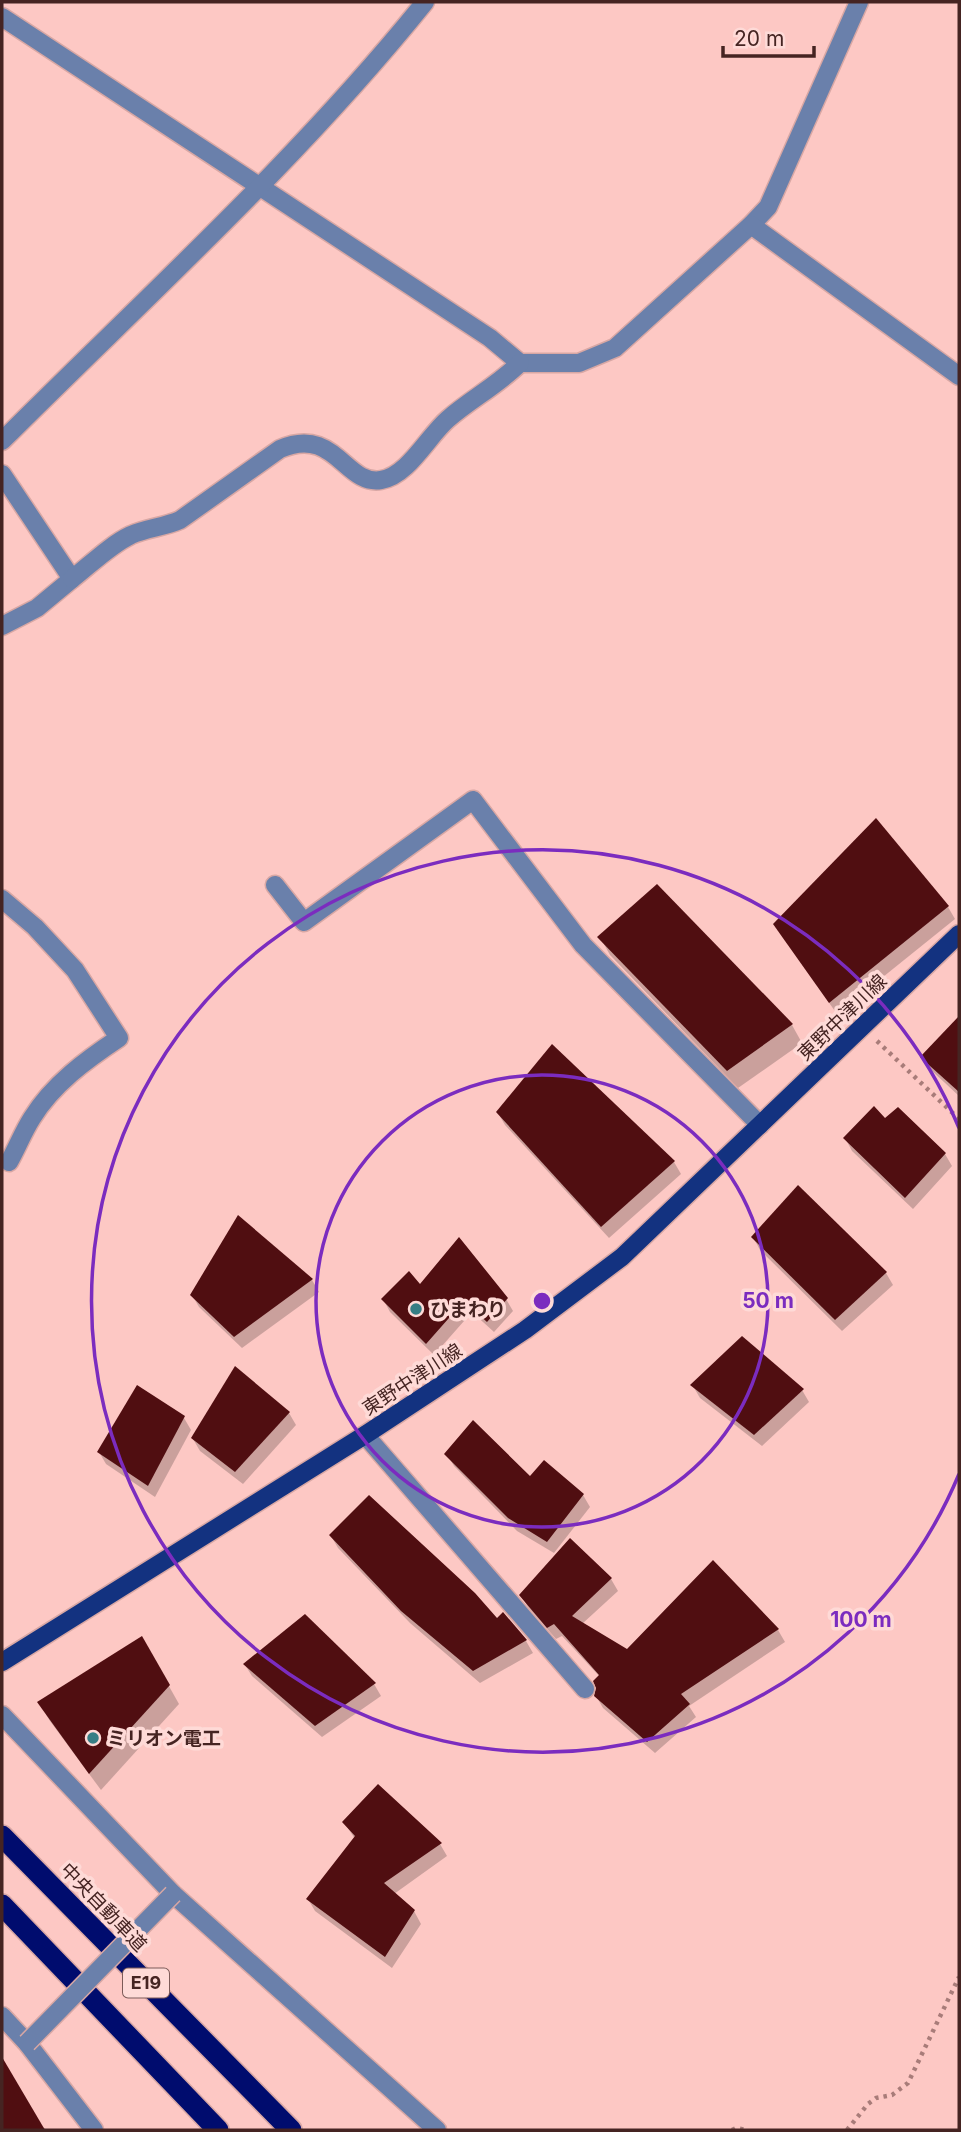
<svg xmlns="http://www.w3.org/2000/svg" width="961" height="2132" font-family="Inter,'Noto Sans JP',sans-serif">
<style>
.shadow{fill:#0003}
.building{fill:#500e11}
.lines{fill:none;stroke-linecap:round;stroke-linejoin:round}
.minor-casing{stroke:#d8a7a4;stroke-width:21}
.major-casing{stroke:#d8a7a4;stroke-width:21}
.highway-casing{stroke:#d8a7a4;stroke-width:24}
.path{stroke:#a87c79;stroke-width:4.5;stroke-dasharray:3.5 5;stroke-linecap:butt}
.minor{stroke:#6a80ab;stroke-width:18}
.major{stroke:#133280;stroke-width:18}
.highway{stroke:#000c6e;stroke-width:21}
.minor-bridge-casing{stroke:#d8a7a4;stroke-width:21;stroke-linecap:butt}
.minor-bridge{stroke:#6a80ab;stroke-width:18}
.ring{fill:none;stroke:#7b2cbf;stroke-width:3.5}
.poi-dot{fill:#367e85;stroke:#fedad7;stroke-width:2.5}
.labels{text-anchor:middle;stroke-width:7;stroke-linejoin:round;paint-order:stroke}
.shield{fill:#fedad7;stroke:#7c5b58;stroke-width:2}
.shield-label{font-size:18px;font-weight:bold;fill:#452422}
.street-label{font-size:19px;fill:#452422;stroke:#fedad7}
.poi-label{font-size:19px;font-weight:bold;fill:#452422;stroke:#fedad7;text-anchor:start}
.centre{fill:#7b2cbf;stroke:#fedad7;stroke-width:3.5}
.ring-label{font-size:21px;text-anchor:middle;font-weight:bold;fill:#7b2cbf;stroke:#fedad7;stroke-width:7;stroke-linejoin:round;paint-order:stroke}
</style>
<rect width="100%" height="100%" fill="#fdc8c4"/>
<g class="shadow">
<path d="M876,821L948,907L955,919L837,1014L782,936Z"/>
<path d="M600,937L792,1025L802,1043L738,1088L610,955Z"/>
<path d="M952,1026L959,1032V1096L930,1069L923,1057Z"/>
<path d="M898,1110L945,1154L952,1166L913,1209L852,1151L845,1138L885,1120Z"/>
<path d="M498,1113L674,1162L681,1174L609,1238L505,1125Z"/>
<path d="M238,1218L312,1280L319,1292L242,1348L199,1307L192,1295Z"/>
<path d="M753,1237L886,1273L893,1285L842,1331L760,1250Z"/>
<path d="M420,1287L506,1299L513,1311L494,1332L472,1312L434,1355L390,1312L383,1299Z"/>
<path d="M693,1386L802,1390L809,1402L762,1446L700,1398Z"/>
<path d="M138,1387L184,1418L191,1430L155,1497L106,1464L99,1452Z"/>
<path d="M289,1413L296,1425L243,1484L200,1451L193,1439Z"/>
<path d="M447,1454L583,1495L590,1507L554,1553L517,1531L454,1466Z"/>
<path d="M331,1536L497,1621L503,1615L526,1641L533,1653L480,1683L410,1623L338,1548Z"/>
<path d="M713,1562L778,1630L785,1642L689,1706L696,1717L655,1753L603,1708L596,1696L600,1677L562,1636L556,1639L528,1607L521,1595L611,1579L618,1591L582,1624L627,1651Z"/>
<path d="M305,1617L374,1684L381,1696L322,1737L252,1676L245,1665Z"/>
<path d="M142,1638L179,1704L101,1790L50,1721L39,1703Z"/>
<path d="M378,1786L440,1844L447,1856L394,1894L414,1911L421,1924L392,1968L315,1911L308,1899L355,1839L344,1822Z"/>
<path d="M11,2075L40,2125L47,2130H2V2080Z"/>
</g>
<g class="building">
<path d="M876,818L949,906L829,1003L773,924Z"/>
<path d="M657,884L793,1024L727,1071L597,937Z"/>
<path d="M959,1016V1092L920,1057Z"/>
<path d="M552,1044L675,1161L601,1227L496,1112Z"/>
<path d="M874,1106L885,1118L898,1107L946,1153L905,1198L843,1138Z"/>
<path d="M798,1185L887,1272L835,1320L751,1237Z"/>
<path d="M238,1215L313,1279L234,1337L190,1295Z"/>
<path d="M459,1237L508,1298L487,1322L464,1301L426,1344L381,1299L409,1271L420,1284Z"/>
<path d="M742,1336L804,1389L754,1435L690,1385Z"/>
<path d="M235,1366L290,1412L235,1472L191,1438Z"/>
<path d="M137,1385L185,1416L148,1486L97,1452Z"/>
<path d="M473,1420L530,1476L544,1460L584,1494L547,1542L508,1518L444,1454Z"/>
<path d="M369,1495L475,1593L497,1618L503,1612L527,1640L473,1671L401,1611L329,1535Z"/>
<path d="M570,1538L612,1578L572,1616L627,1649L713,1560L779,1629L681,1694L690,1704L647,1742L594,1696L596,1688L593,1681L599,1675L554,1624L547,1628L519,1595Z"/>
<path d="M305,1614L376,1683L315,1726L243,1664Z"/>
<path d="M142,1636L170,1685L89,1774L37,1702Z"/>
<path d="M378,1784L442,1843L384,1883L415,1910L385,1957L306,1899L355,1836L342,1822Z"/>
<path d="M2,2057L45,2130H2Z"/>
</g>
<g class="lines">
<g class="minor-casing">
<g id="minor">
<path d="M2,17L490,338L520,363H579L615,348L751,225L768,207L859,2"/>
<path d="M751,225L959,376"/>
<path d="M2,441C146,297 297,161 425,2"/>
<path d="M2,474L72,579L37,608L2,626"/>
<path d="M72,579C90,565 110,545 131,535C147,528 164,527 180,520L280,449C335,425 345,486 381,480C408,476 428,436 448,419C471,399 498,385 520,363"/>
<path d="M275,885L304,922L473,800L583,945L760,1125"/>
<path d="M2,899L35,927L75,970L119,1038C86,1060 53,1084 32,1118C23,1132 17,1148 9,1162"/>
<path d="M365,1435L585,1689"/>
<path d="M2,1715L173,1894L437,2130"/>
<path d="M2,2016L27,2043L94,2130"/>
</g>
</g>
<g class="major-casing">
<path id="major" d="M2,1662L365,1435L525,1330L622,1257L959,934"/>
</g>
<g class="highway-casing">
<g id="highway">
<path d="M2,1836L291,2130"/>
<path d="M2,1905L218,2130"/>
</g>
</g>
<g class="path">
<path d="M877,1041L959,1119"/>
<path d="M732,2130L736,2128L746,2130"/>
<path d="M847,2130L868,2104L876,2098L892,2095L908,2083L959,1977"/>
</g>
<use href="#minor" class="minor"/>
<use href="#major" class="major"/>
<use href="#highway" class="highway"/>
<g class="minor-bridge-casing">
<path id="minor-bridge" d="M27,2043L173,1894"/>
</g>
<use href="#minor-bridge" class="minor-bridge"/>
</g>
<g class="ring">
<circle cx="542" cy="1301" r="226"/>
<path d="M959 1474A451 451 0 1 1 959 1128"/>
</g>
<g class="poi-dot">
<circle cx="416" cy="1309" r="7"/>
<circle cx="93" cy="1738" r="7"/>
</g>
<g class="labels">
<rect class="shield" x="123" y="1968.5" width="46" height="29" rx="5"/>
<g class="shield-label">
<text x="146" y="1989">E19</text>
</g>
<g class="street-label">
<text transform="translate(842 1017) rotate(-44)" y="7">東野中津川線</text>
<text transform="translate(412 1379) rotate(-33)" y="7">東野中津川線</text>
<text transform="translate(104 1907) rotate(46)" y="7">中央自動車道</text>
</g>
<g class="poi-label">
<text x="430" y="1316">ひまわり</text>
<text x="107" y="1745">ミリオン電工</text>
</g>
</g>
<circle cx="542" cy="1301" r="10" class="centre"/>
<g class="ring-label">
<text x="768" y="1308">50 m</text>
<text x="861" y="1627">100 m</text>
</g>
<rect width="961" height="2132" fill="none" stroke="#452422" stroke-width="7"/>
<path d="M723 46v10h91v-10" fill="none" stroke="#452422" stroke-width="3.5"/>
<text x="734" y="46" font-size="21" fill="#452422" stroke="#fedad7" stroke-width="5" paint-order="stroke">20 m</text>
</svg>
